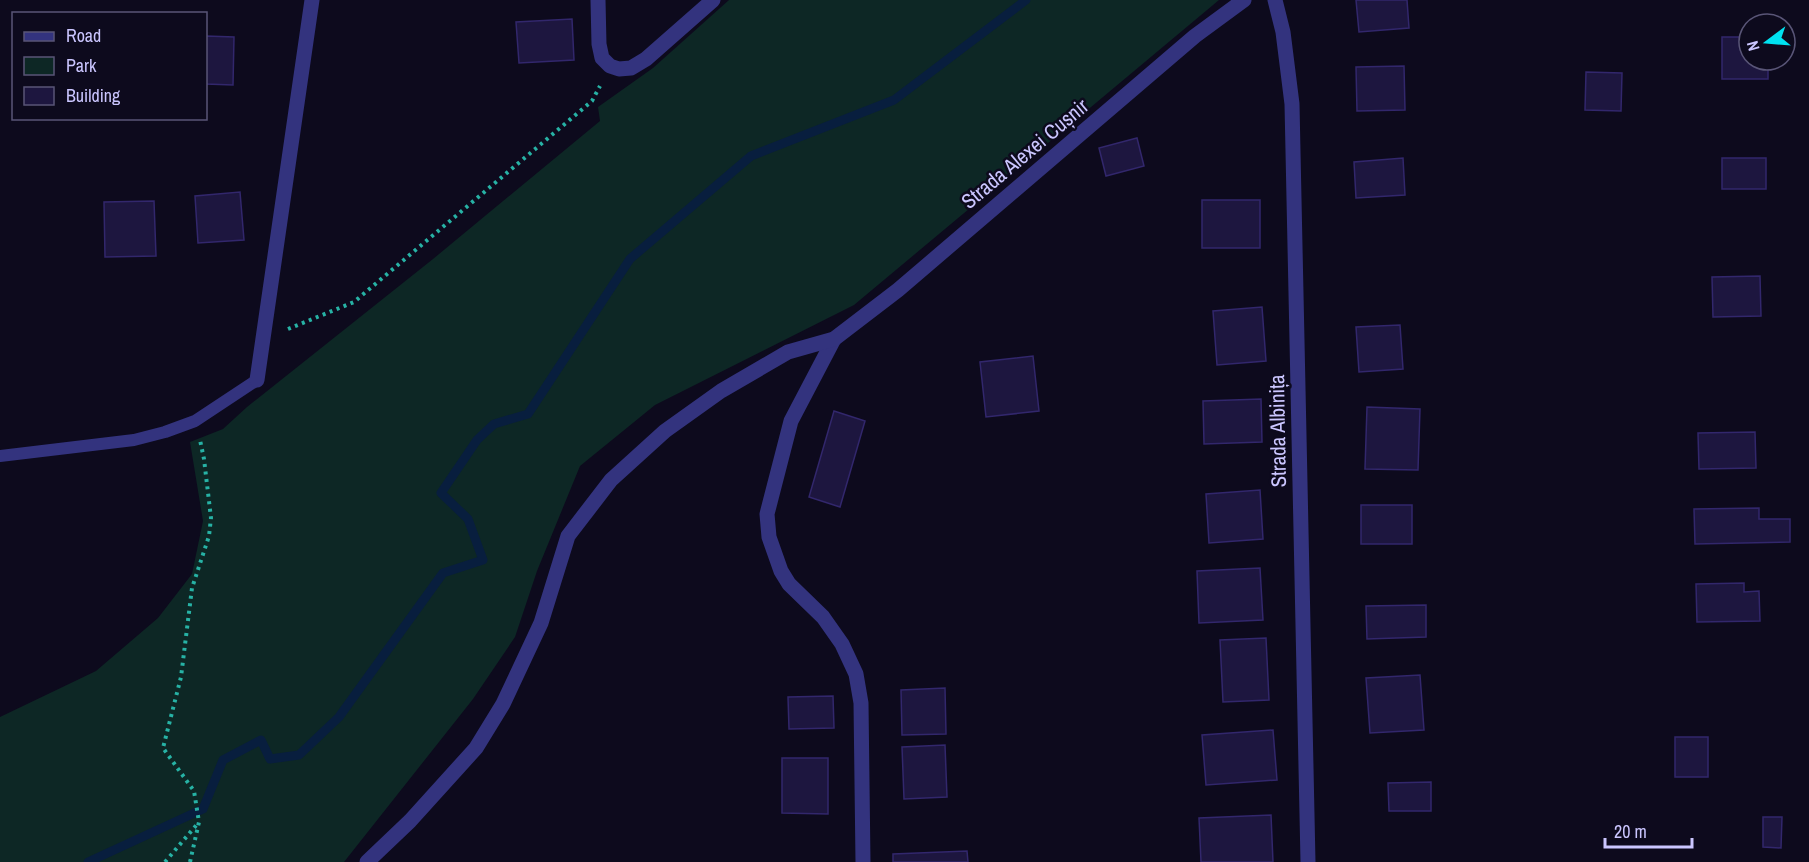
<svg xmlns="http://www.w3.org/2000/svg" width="1809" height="862" font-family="'Archivo Narrow',sans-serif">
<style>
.green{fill:#0d2725}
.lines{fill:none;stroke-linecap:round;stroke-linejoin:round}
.stream{stroke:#081e3e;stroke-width:9}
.building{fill:#1d163f;stroke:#32276c;stroke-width:1.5}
.path{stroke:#27b2a5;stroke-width:4;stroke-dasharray:3 4.5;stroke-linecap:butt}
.lane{stroke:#33337e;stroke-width:12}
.street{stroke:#33337e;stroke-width:15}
.labels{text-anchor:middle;stroke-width:5;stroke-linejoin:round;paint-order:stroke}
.street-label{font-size:21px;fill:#cbc6ff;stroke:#0d0a1d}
</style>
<rect width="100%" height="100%" fill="#0d0a1d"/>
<path class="green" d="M729,0H1219L854,305L655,405L580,466L537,571L515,637L473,699L344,862H0V717L96,671L158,618L192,574L203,521L190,442L223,429L247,407L433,259L600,121L598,107L653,68Z"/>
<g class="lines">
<path class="stream" d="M88,862L203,809L223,760L261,740L270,759L299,755L339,717L443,573L483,560L468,519L441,493L477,440L494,424L528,414L630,259L751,156L894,100L1026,0"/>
</g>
<g class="building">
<path d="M1356,0H1407L1409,28L1359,32Z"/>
<path d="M572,19L574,60L519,63L516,22Z"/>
<path d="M206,36L234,37L233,85L206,84Z"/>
<path d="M1722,37H1749V60H1768V79H1722Z"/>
<path d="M1404,66L1405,110L1357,111L1356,67Z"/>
<path d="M1586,72L1622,73L1621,111L1585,110Z"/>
<path d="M1137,138L1144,166L1106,176L1099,148Z"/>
<path d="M1403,158L1405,195L1356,198L1354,162Z"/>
<rect x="1722" y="158" width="44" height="31"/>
<path d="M240,192L244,240L198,243L195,196Z"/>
<rect x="1202" y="200" width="58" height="48"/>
<path d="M154,201L156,256L105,257L104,202Z"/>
<path d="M1760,276L1761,316L1713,317L1712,277Z"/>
<path d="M1262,307L1266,361L1217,365L1213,311Z"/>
<path d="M1400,325L1403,369L1359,372L1356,327Z"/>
<path d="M1033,356L1039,411L986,417L980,362Z"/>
<path d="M1261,399L1262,442L1204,444L1203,401Z"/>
<path d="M1367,407L1420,409L1418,470L1365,469Z"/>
<path d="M834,411L865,421L840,507L809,497Z"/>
<path d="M1755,432L1756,468L1699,469L1698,433Z"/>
<path d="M1260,490L1263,539L1209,543L1206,494Z"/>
<rect x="1361" y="505" width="51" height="39"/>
<path d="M1759,508V519H1790V542L1695,544L1694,509Z"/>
<path d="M1260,568L1263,620L1199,623L1197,571Z"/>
<path d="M1744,583V592L1759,591L1760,621L1697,622L1696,584Z"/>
<path d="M1426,605V637L1367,639L1366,606Z"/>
<path d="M1266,638L1269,700L1223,702L1220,640Z"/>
<path d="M1420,675L1424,730L1370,733L1366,678Z"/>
<path d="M945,688L946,734L902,735L901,690Z"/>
<path d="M833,696L834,728L789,729L788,697Z"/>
<path d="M1273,730L1277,780L1206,785L1202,735Z"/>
<rect x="1675" y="737" width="33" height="40"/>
<path d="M945,745L947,797L904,799L902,747Z"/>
<path d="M782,758H828V814L782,813Z"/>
<path d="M1431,782V811H1389L1388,783Z"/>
<path d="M1271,815L1273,862H1201L1199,818Z"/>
<path d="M1763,817H1782L1781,848L1763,847Z"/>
<path d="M967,851L968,862H893V854Z"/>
</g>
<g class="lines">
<g class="path">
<path d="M288,329L354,302L592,101L600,86"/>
<path d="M165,862L199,822"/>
<path d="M190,862L199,822L194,791L163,748L181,677L192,588L209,536L211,518L204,459L200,440"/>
</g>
<path class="lane" d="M0,456L134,440L165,432L195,421L257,380"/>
<g class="street">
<path d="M598,0L599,44L602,58L610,66L619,69L631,68L646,59L713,0"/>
<path d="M1275,0L1283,32L1292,104L1308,862"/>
<path d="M834,339L791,421L767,514L769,537L781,571L789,584L823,617L842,644L856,674L861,703L863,862"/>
<path d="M257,380L312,0"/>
<path d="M367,862L410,821L476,748L503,704L541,623L568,536L611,480L665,431L721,391L788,352L834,339L898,290L1195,36L1244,0"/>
</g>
</g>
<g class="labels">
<g class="street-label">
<text transform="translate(1025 154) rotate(-40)" y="7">Strada Alexei Cușnir</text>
<text transform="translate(1278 431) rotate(-91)" y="7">Strada Albinița</text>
</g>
</g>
<rect x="12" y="12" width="195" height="108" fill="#0d0a1d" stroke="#595577" stroke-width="1.5"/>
<rect x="24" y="32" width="30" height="9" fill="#33337e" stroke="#595577" stroke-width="1.5"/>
<text x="66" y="42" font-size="18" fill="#cbc6ff">Road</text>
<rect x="24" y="57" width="30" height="18" fill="#0d2725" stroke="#595577" stroke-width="1.5"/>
<text x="66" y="72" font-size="18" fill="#cbc6ff">Park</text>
<rect x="24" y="87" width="30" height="18" fill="#1d163f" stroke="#595577" stroke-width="1.5"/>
<text x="66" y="102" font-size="18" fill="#cbc6ff">Building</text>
<g transform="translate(1767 42) rotate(254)"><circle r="28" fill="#0d0a1d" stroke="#595577" stroke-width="1.5"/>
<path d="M0-4.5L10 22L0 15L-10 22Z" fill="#00e2f1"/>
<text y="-9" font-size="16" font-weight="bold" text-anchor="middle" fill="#cbc6ff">N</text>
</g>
<path d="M1605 838v9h87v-9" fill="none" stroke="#cbc6ff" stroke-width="3"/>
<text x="1614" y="838" font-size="18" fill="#cbc6ff" stroke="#0d0a1d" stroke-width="4.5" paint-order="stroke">20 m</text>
</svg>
